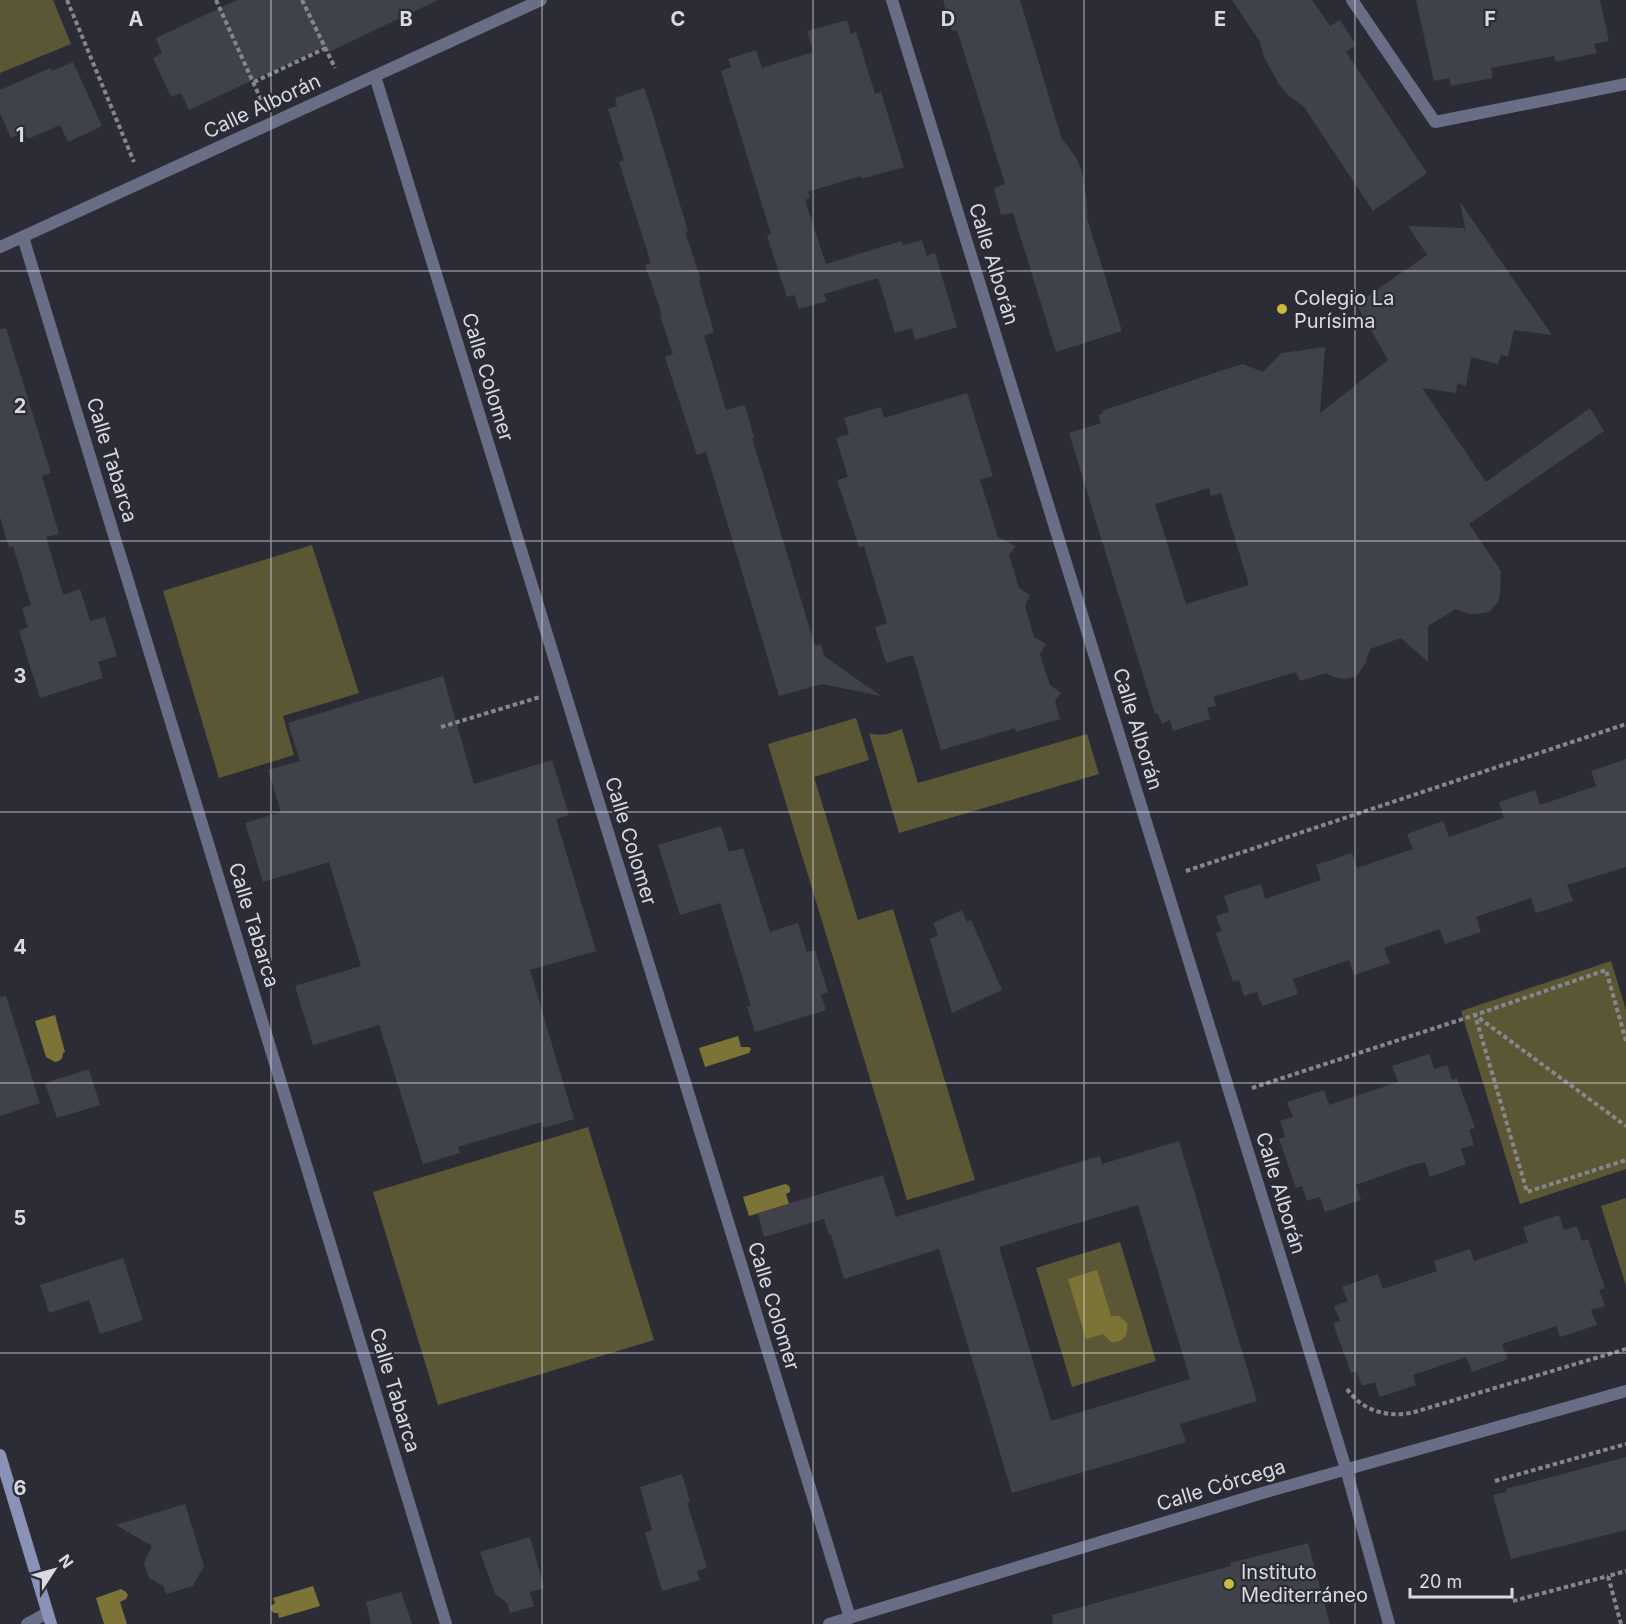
<svg xmlns="http://www.w3.org/2000/svg" width="1626" height="1624" font-family="Inter,sans-serif">
<style>
.green{fill:#5b5734}
.water{fill:#7c7436}
.building{fill:#40424a;fill-rule:evenodd}
.lines{fill:none;stroke-linecap:round;stroke-linejoin:round}
.path{stroke:#85868e;stroke-width:4;stroke-dasharray:4.5 3;stroke-linecap:butt}
.street{stroke:#696e86;stroke-width:12}
.secondary{stroke:#8a92b8;stroke-width:12}
.grid{fill:none;stroke:#dadbe1;stroke-width:1.5;stroke-opacity:0.55}
.poi-dot{fill:#caba3a;stroke:#2b2c35;stroke-width:2}
.labels{text-anchor:middle;stroke-width:4.5;stroke-linejoin:round;paint-order:stroke}
.street-label{font-size:20px;fill:#dadbe1;stroke:#2b2c35}
.poi-label{font-size:20px;fill:#dadbe1;stroke:#2b2c35;text-anchor:start}
.grid-label{font-size:20px;text-anchor:middle;font-weight:bold;fill:#dadbe1;stroke:#2b2c35;stroke-width:4.5;stroke-linejoin:round;paint-order:stroke}
</style>
<rect width="100%" height="100%" fill="#2b2c35"/>
<g class="green">
<path d="M0,0H53L71,44L0,73Z"/>
<path d="M312,545L359,693L283,716L294,755L219,778L163,591Z"/>
<path d="M856,718L869,760L814,777L858,920L893,909L975,1180L907,1200L768,744Z"/>
<path d="M902,729L918,783L1087,734L1099,774L899,833L869,733C881,737 891,733 902,729Z"/>
<path d="M1611,961L1626,1010V1169L1520,1204L1461,1011Z"/>
<path d="M588,1127L654,1340L438,1405L373,1192Z"/>
<path d="M1626,1198V1286L1601,1206Z"/>
<path d="M1120,1242L1156,1361L1072,1387L1036,1268Z"/>
</g>
<g class="water">
<path d="M55,1015L65,1052L63,1053C63,1058 61,1061 55,1062L46,1057L35,1021Z"/>
<path d="M738,1036L741,1047H749L751,1049L749,1053L705,1067L699,1048Z"/>
<path d="M785,1184L788,1185L790,1188V1192L786,1194L789,1204L749,1216L743,1197Z"/>
<path d="M1097,1270L1111,1316H1119L1127,1323C1129,1335 1123,1343 1111,1342L1103,1334L1086,1339L1068,1279Z"/>
<path d="M313,1586L320,1606L279,1618L278,1613H274L271,1610V1606L275,1603L273,1598Z"/>
<path d="M121,1589L126,1592L128,1595L126,1599L120,1602L127,1624H104L96,1598Z"/>
</g>
<g class="building">
<path d="M237,0H438L329,52L326,46L189,110L181,93L171,97L153,58L162,53L156,38Z"/>
<path d="M943,0H1020L1061,137L1077,159L1082,172L1087,203V218L1122,331L1056,352L1013,213L1001,215L994,188L1005,184L957,30L952,31Z"/>
<path d="M1232,0H1312L1330,26L1340,20L1356,45L1346,52L1427,173L1373,211L1304,107L1288,95L1279,84L1264,57L1260,42Z"/>
<path d="M1416,0H1600L1609,41L1594,44L1597,53L1555,62L1554,56L1491,68L1493,78L1451,86L1449,78L1434,81Z"/>
<path d="M847,20L851,34L856,32L875,94L881,92L904,167L861,179L860,176L808,192L810,198L805,200L826,264L901,241L903,245L922,240L927,256L935,253L957,327L915,340L912,328L895,333L878,278L824,294L827,301L799,309L794,295L787,297L767,236L771,234L721,71L731,67L728,59L756,50L762,68L813,52L807,31Z"/>
<path d="M73,62L102,126L68,142L60,125L28,139L24,132L11,138L0,113V90L50,68L52,71Z"/>
<path d="M644,88L650,105L688,231L685,232L701,280L699,281L714,332L704,336L726,410L745,405L754,438H752L815,646L821,644L824,656L881,696L822,684L779,696L706,452L697,455L665,357L673,354L660,316L662,315L645,265L651,263L619,162L624,160L608,109L617,106L615,98Z"/>
<path d="M1460,202L1552,335L1514,330L1508,356L1501,355L1498,364L1471,357L1466,386L1457,383L1456,393L1422,388L1486,482L1590,408L1604,431L1469,524L1501,571L1500,594L1498,602L1489,612L1478,614H1469L1456,609L1428,626V662L1401,638L1370,649L1365,664L1357,676L1345,679L1333,677L1326,673L1300,681L1296,672L1213,697L1216,706L1207,708L1210,719L1173,731L1170,720L1162,724L1158,713L1155,714L1069,433L1101,423L1098,415L1103,413L1102,411L1220,371L1243,364L1263,372L1282,353L1325,347L1320,413L1388,360L1356,304L1427,255L1408,226L1464,228L1466,232ZM1209,488L1211,496L1221,493L1249,585L1186,604L1155,504Z"/>
<path d="M6,328L51,473L42,476L59,534L46,537L63,595L80,589L90,621L105,617L117,656L98,662L103,678L40,698L19,631L28,627L22,608L31,605L13,546L9,548L0,517V329Z"/>
<path d="M967,393L993,476L980,480L998,537L1016,546L1009,555L1019,588L1030,595L1025,606L1034,637L1046,644L1040,654L1050,685L1061,693L1055,701L1060,719L1016,732L1015,728L941,750L913,655L886,663L875,627L887,623L864,546L859,547L837,480L848,477L836,438L849,434L844,418L881,407L884,418Z"/>
<path d="M443,676L474,784L552,760L569,815L556,819L596,951L530,970L574,1119L544,1128L542,1122L458,1147L460,1153L423,1164L379,1025L313,1045L295,986L361,966L329,862L263,882L245,823L281,812L268,770L300,761L288,723Z"/>
<path d="M1626,759V867L1567,885L1573,901L1536,913L1531,898L1476,917L1481,932L1445,944L1440,929L1384,948L1390,963L1354,975L1349,960L1293,979L1298,994L1262,1006L1257,992L1244,996L1239,980L1233,982L1216,933L1222,931L1216,916L1229,912L1224,896L1261,884L1265,899L1321,880L1316,865L1352,853L1357,868L1413,849L1407,834L1443,821L1449,837L1504,818L1499,802L1535,790L1540,805L1596,786L1591,771Z"/>
<path d="M721,826L729,852L743,848L770,932L798,923L807,952L815,950L828,992L821,995L826,1010L755,1032L747,1007L751,1006L720,903L680,915L658,845Z"/>
<path d="M962,910L967,922L971,920L1002,990L952,1013L930,939L938,935L933,923Z"/>
<path d="M6,996L40,1103L0,1116V997Z"/>
<path d="M1429,1054L1434,1069L1447,1065L1452,1080L1457,1078L1475,1128L1469,1130L1474,1145L1461,1149L1466,1164L1430,1177L1425,1162L1412,1165L1356,1185L1361,1200L1325,1212L1320,1197L1307,1201L1302,1186L1296,1188L1279,1139L1285,1137L1280,1121L1293,1117L1287,1102L1324,1090L1329,1105L1398,1082L1392,1066Z"/>
<path d="M89,1069L100,1105L57,1118L45,1083Z"/>
<path d="M1179,1141L1257,1401L1180,1424L1186,1442L1012,1493L939,1249L844,1279L831,1234L829,1235L824,1219L764,1237L758,1213L883,1175L896,1217L1100,1156L1102,1164ZM1138,1205L1190,1379L1051,1421L999,1247Z"/>
<path d="M1559,1215L1564,1230L1577,1226L1582,1241L1588,1239L1605,1288L1599,1290L1605,1306L1591,1310L1597,1325L1560,1337L1556,1326L1502,1344L1508,1359L1472,1372L1466,1357L1413,1375L1416,1385L1380,1397L1375,1382L1362,1386L1356,1371L1351,1373L1333,1323L1340,1321L1334,1306L1348,1301L1342,1287L1378,1274L1383,1289L1437,1271L1434,1261L1470,1249L1474,1261L1528,1242L1523,1227Z"/>
<path d="M123,1258L143,1320L100,1334L89,1300L49,1313L40,1285Z"/>
<path d="M1626,1457V1530L1511,1559L1493,1495L1506,1492V1489Z"/>
<path d="M682,1474L690,1502H687L707,1568L697,1571L700,1580L662,1591L645,1533L652,1530L640,1487Z"/>
<path d="M185,1504L204,1566L193,1586L166,1594L163,1586L149,1578L144,1563L152,1546L116,1525Z"/>
<path d="M530,1537L544,1588L530,1592L534,1606L510,1613L507,1603L495,1594L480,1552Z"/>
<path d="M1308,1543L1330,1624H1053L1052,1615L1231,1566L1230,1563Z"/>
<path d="M401,1592L412,1624H371L366,1602Z"/>
</g>
<g class="lines">
<g class="path">
<path d="M67,0L134,162"/>
<path d="M216,0L262,102"/>
<path d="M302,0L335,68"/>
<path d="M254,82L326,48"/>
<path d="M441,727L540,697"/>
<path d="M1186,871L1626,724"/>
<path d="M1626,1041L1606,970L1475,1015L1527,1192L1626,1160"/>
<path d="M1252,1088L1475,1015L1626,1126"/>
<path d="M1347,1389C1363,1411 1385,1417 1411,1413L1626,1349"/>
<path d="M1495,1481L1626,1444"/>
<path d="M1513,1601L1608,1576"/>
<path d="M1621,1624L1608,1576L1626,1571"/>
</g>
<g class="street">
<path d="M892,0L1346,1469L1389,1624"/>
<path d="M1352,0L1435,122L1626,84"/>
<path d="M375,76L850,1618"/>
<path d="M23,237L446,1624"/>
<path d="M0,247L541,0"/>
<path d="M27,1624L47,1613"/>
<path d="M829,1624L1266,1492L1626,1391"/>
</g>
<path class="secondary" d="M0,1455L51,1624"/>
</g>
<path class="grid" d="M271,0V1624M542,0V1624M813,0V1624M1084,0V1624M1355,0V1624M0,271H1626M0,541H1626M0,812H1626M0,1083H1626M0,1353H1626"/>
<g class="poi-dot">
<circle cx="1282" cy="309" r="6"/>
<circle cx="1229" cy="1584" r="6"/>
</g>
<g class="labels">
<g class="street-label">
<text transform="translate(262 106) rotate(-25)" y="7">Calle Alborán</text>
<text transform="translate(994 264) rotate(73)" y="7">Calle Alborán</text>
<text transform="translate(488 377) rotate(73)" y="7">Calle Colomer</text>
<text transform="translate(112 460) rotate(73)" y="7">Calle Tabarca</text>
<text transform="translate(1138 729) rotate(73)" y="7">Calle Alborán</text>
<text transform="translate(631 841) rotate(73)" y="7">Calle Colomer</text>
<text transform="translate(254 925) rotate(73)" y="7">Calle Tabarca</text>
<text transform="translate(1281 1193) rotate(73)" y="7">Calle Alborán</text>
<text transform="translate(774 1306) rotate(73)" y="7">Calle Colomer</text>
<text transform="translate(395 1390) rotate(73)" y="7">Calle Tabarca</text>
<text transform="translate(1221 1485) rotate(-17)" y="7">Calle Córcega</text>
</g>
<g class="poi-label">
<text x="1294" y="305">Colegio La<tspan x="1294" dy="23">Purísima</tspan></text>
<text x="1241" y="1579">Instituto<tspan x="1241" dy="23">Mediterráneo</tspan></text>
</g>
</g>
<g class="grid-label">
<text x="136" y="26">A</text>
<text x="406" y="26">B</text>
<text x="678" y="26">C</text>
<text x="948" y="26">D</text>
<text x="1220" y="26">E</text>
<text x="1490" y="26">F</text>
<text x="20" y="142">1</text>
<text x="20" y="413">2</text>
<text x="20" y="683">3</text>
<text x="20" y="954">4</text>
<text x="20" y="1225">5</text>
<text x="20" y="1495">6</text>
</g>
<g transform="translate(54 1570) rotate(54)" stroke="#2b2c35" stroke-width="4.5" paint-order="stroke">
<path d="M0-4.5L10 22L0 15L-10 22Z" fill="#dadbe1"/>
<text y="-9" font-size="16" font-weight="bold" text-anchor="middle" fill="#dadbe1">N</text>
</g>
<path d="M1410 1588v9h102v-9" fill="none" stroke="#dadbe1" stroke-width="3"/>
<text x="1419" y="1588" font-size="18" fill="#dadbe1" stroke="#2b2c35" stroke-width="4.5" paint-order="stroke">20 m</text>
</svg>
